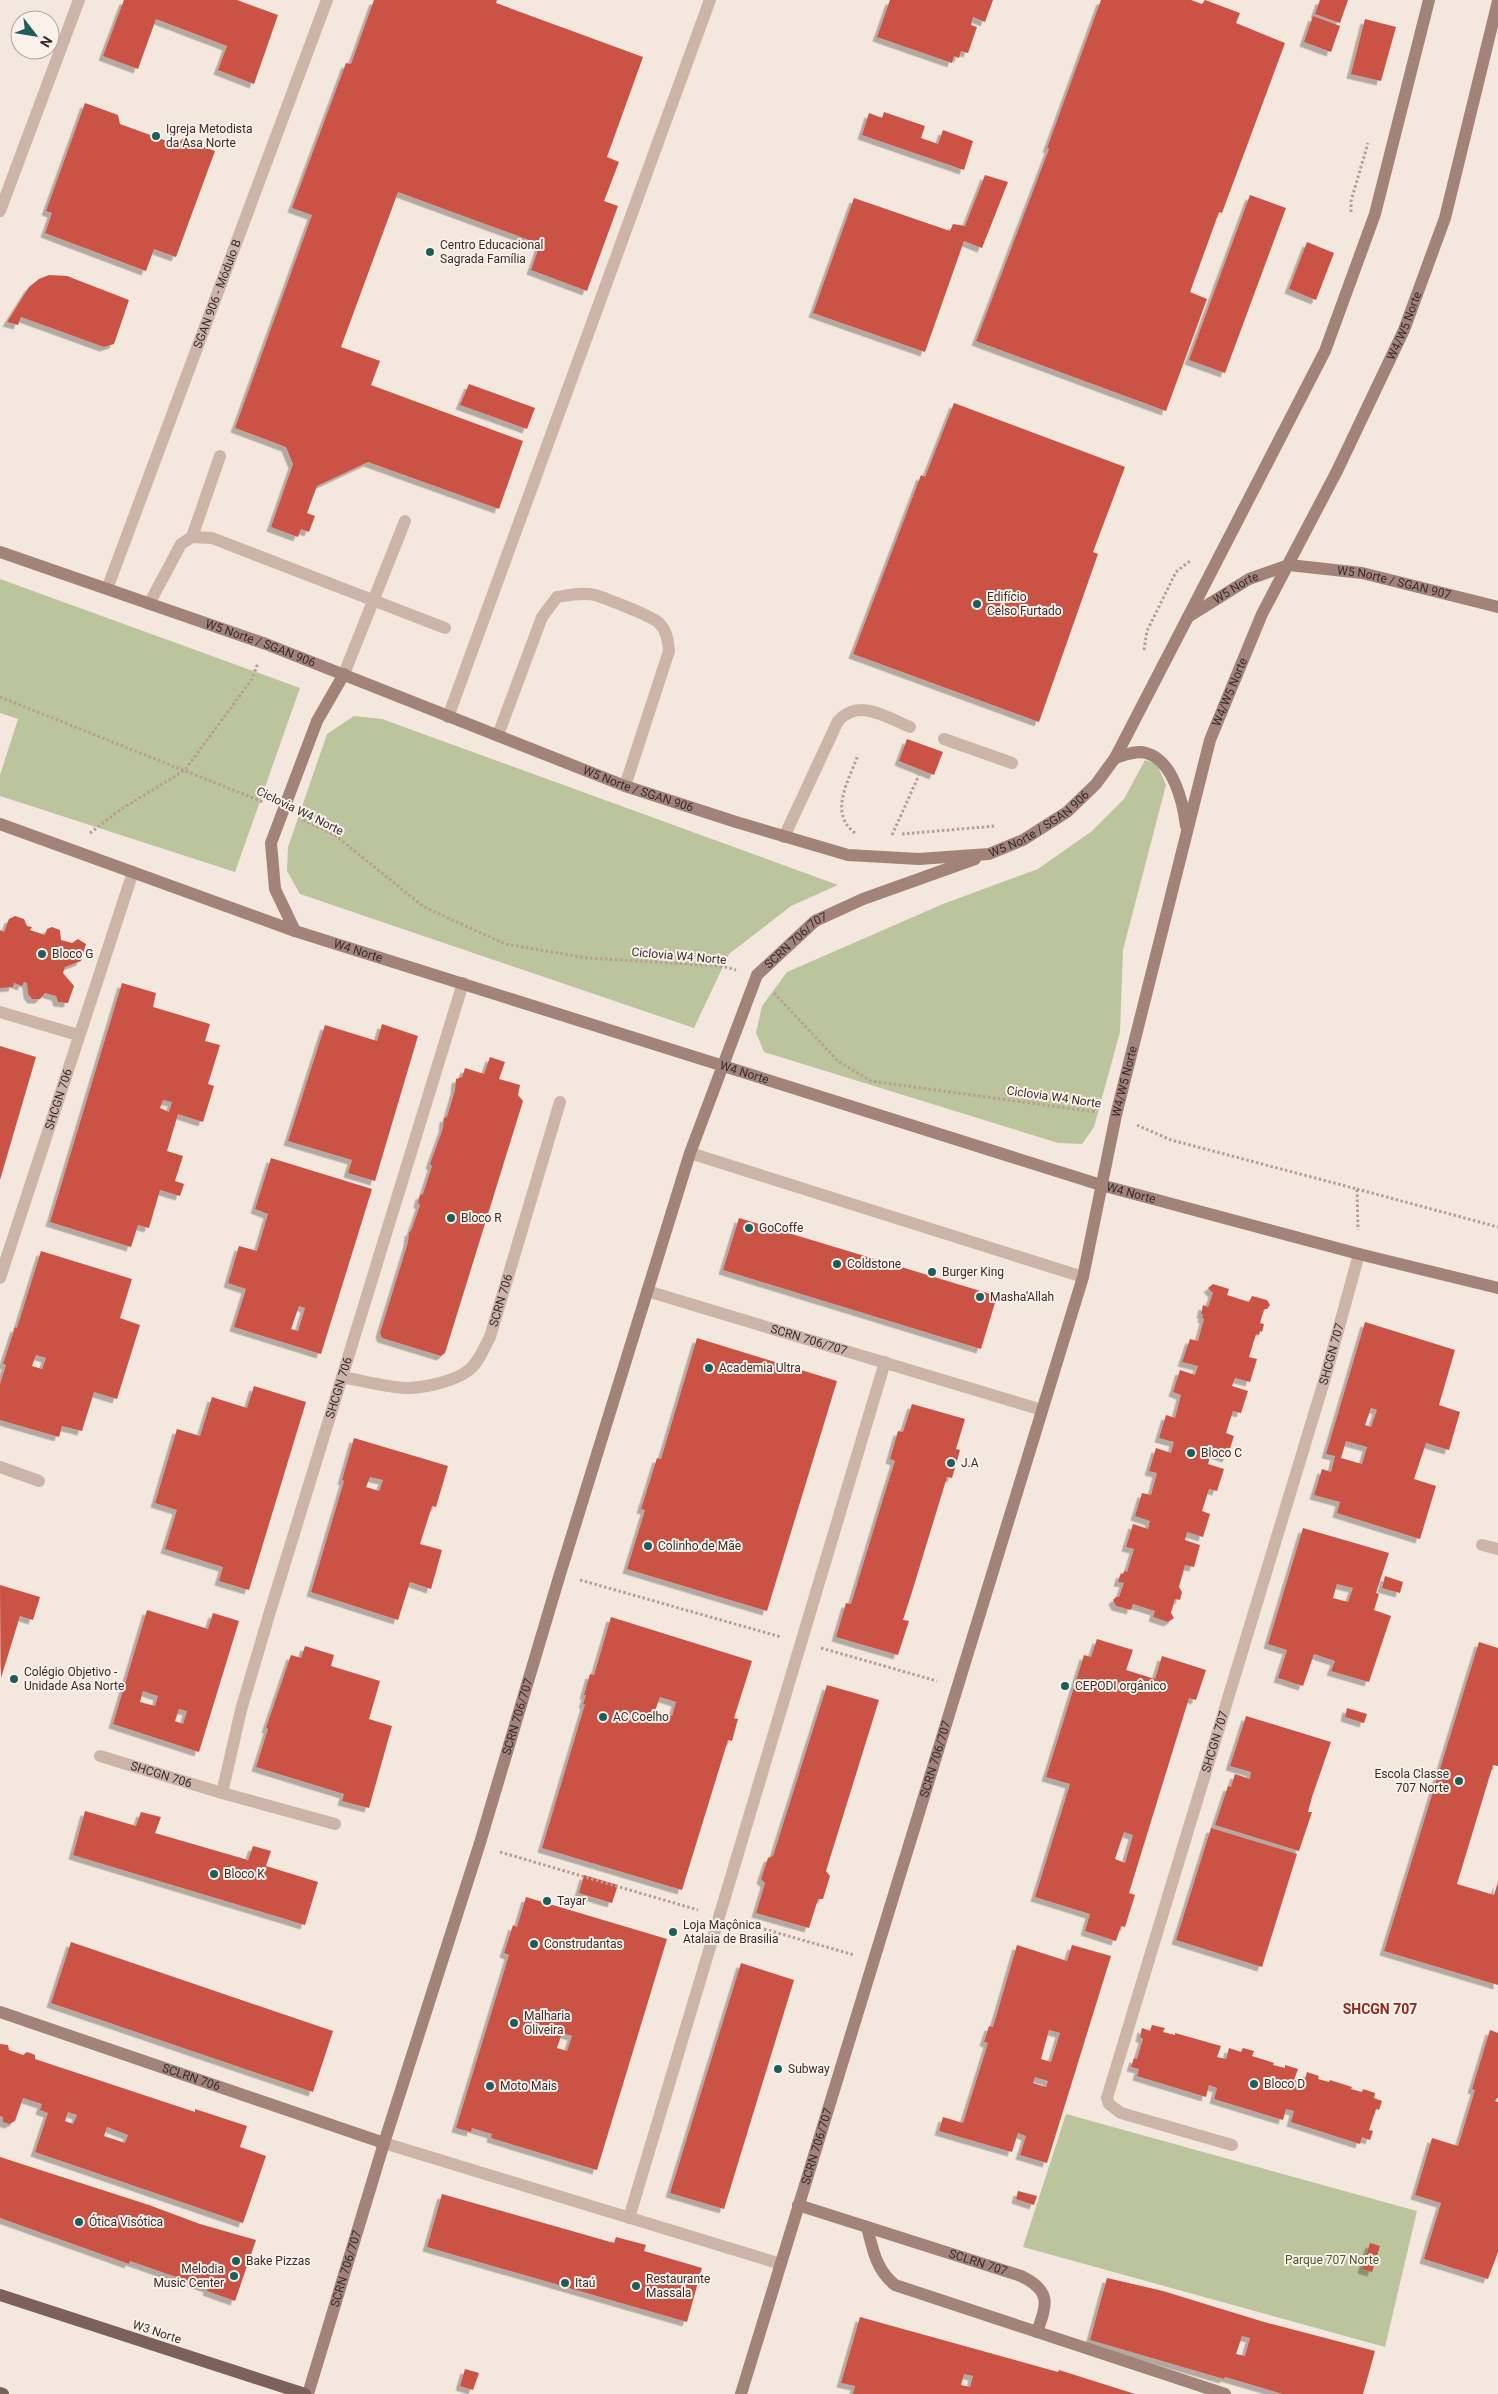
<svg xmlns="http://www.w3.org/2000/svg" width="1498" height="2394" font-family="Roboto,sans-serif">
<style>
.green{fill:#bcc49d}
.building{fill:#cb5345;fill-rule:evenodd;filter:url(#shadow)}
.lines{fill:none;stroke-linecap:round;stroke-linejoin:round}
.path{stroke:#b99e93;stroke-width:3;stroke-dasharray:2.5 2.5;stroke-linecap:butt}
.lane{stroke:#cdb4a9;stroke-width:12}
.street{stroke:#cdb4a9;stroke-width:12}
.secondary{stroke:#a1837a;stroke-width:12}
.primary{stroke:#7c615a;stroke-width:12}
.poi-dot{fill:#1c5e59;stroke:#fbf1eb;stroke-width:2}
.labels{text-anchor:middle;stroke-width:4;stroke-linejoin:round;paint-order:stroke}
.poi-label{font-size:12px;fill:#3a2c29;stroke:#fbf1eb;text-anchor:start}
.street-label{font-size:12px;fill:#3a2c29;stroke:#fbf1eb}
.park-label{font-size:12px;fill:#4f592c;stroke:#fbf1eb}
.neighbourhood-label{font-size:14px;font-weight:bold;fill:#8d291e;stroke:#fbf1eb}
</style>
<defs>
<filter id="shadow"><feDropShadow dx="-4.5" dy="4.5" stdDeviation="0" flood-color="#0004"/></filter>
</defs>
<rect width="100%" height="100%" fill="#f4e7de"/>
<g class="green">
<path d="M0,579L300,688L235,872L0,796V775L18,719L0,713Z"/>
<path d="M354,716L382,719L838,885L791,906L729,954L694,1028L300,894L287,871L288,847L327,734Z"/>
<path d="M1145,760L1157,764L1166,785L1123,950L1120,1032L1094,1127L1082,1144L1058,1143L764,1052L756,1033L762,1006L787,972L943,904L1038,869L1092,831L1124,799Z"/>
<path d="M1066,2114L1417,2211L1385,2347L1023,2247Z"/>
</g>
<g class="building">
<path d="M124,0H237L278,15L254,84L218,70L227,46L156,19L138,69L103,56Z"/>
<path d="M374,0H497L496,3L643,57L607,157L619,162L604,201L618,206L587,291L531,270L540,244L398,192L341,347L380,361L371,385L523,441L499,509L368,462L317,486L307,513L315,516L309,532L301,529L298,537L271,527L293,464L286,447L235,428L312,215L292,208L346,63L351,64Z"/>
<path d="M890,0H993L985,22L973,17L971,25L977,27L968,53L961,51L959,58L954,56L952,63L877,37Z"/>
<path d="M1101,0H1191L1202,4L1205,0L1240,13L1236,23L1285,43L1222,213L1219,212L1190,292L1207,299L1166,411L976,341L1049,149L1047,148Z"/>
<path d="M1320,0H1348L1340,23L1315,14Z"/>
<path d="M1313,16L1340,26L1331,52L1304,42Z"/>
<path d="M1365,19L1396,27L1381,81L1351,74Z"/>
<path d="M85,103L118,115L120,124L175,144L183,139L215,151L176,257L154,249L146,271L45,233L52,213L46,211Z"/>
<path d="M884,112L925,126L921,138L938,144L943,130L973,141L964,170L862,135L869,113L882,118Z"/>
<path d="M985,175L1008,182L982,248L964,241L925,352L813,313L854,198L950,231L953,224L965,226Z"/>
<path d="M1250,195L1286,208L1225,373L1189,360Z"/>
<path d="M1307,242L1334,253L1316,300L1289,289Z"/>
<path d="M49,275L67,276L129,300L114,344L104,347L21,317L18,325L7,322L29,287L39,279Z"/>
<path d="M469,384L535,408L527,429L460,405Z"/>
<path d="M954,403L1125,467L1093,552L1098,554L1039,722L853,654L921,475L925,477Z"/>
<path d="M907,739L943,752L934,775L899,761Z"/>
<path d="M15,916L24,919L27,926L32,927L30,930L45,935L47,929L52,927L60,930L61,940L72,943L78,939L86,944L81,961L65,967L63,973L74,986L68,1003L58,1002L56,996L45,993L40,999H32L28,994L27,983L24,982L22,986L14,983L13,987L0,988V930L4,932L9,919Z"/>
<path d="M122,983L156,993L153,1007L210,1024L205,1041L220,1045L208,1084L214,1086L203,1122L178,1114L167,1151L183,1156L175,1181L184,1184L180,1196L160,1190L149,1228L138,1225L131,1247L50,1222ZM163,1100L172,1102L169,1112L160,1108Z"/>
<path d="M382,1024L418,1036L375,1181L348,1173L352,1160L288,1141L325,1025L377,1041Z"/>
<path d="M0,1046L36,1057L0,1180Z"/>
<path d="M490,1057L505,1062L499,1079L520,1085L518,1095L523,1101L445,1353L441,1356L382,1338L380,1333L408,1242L409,1232L411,1231L420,1205L418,1203L420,1195L423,1194L432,1166L430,1164L443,1128L444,1118L447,1117L455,1090L456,1079L462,1077L465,1068L484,1074Z"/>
<path d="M271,1158L372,1189L321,1354L234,1327L246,1289L228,1283L239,1246L257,1251L268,1214L255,1209ZM299,1306L305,1308L298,1331L291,1329Z"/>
<path d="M739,1218L997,1296L981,1349L723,1270Z"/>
<path d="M41,1251L132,1279L120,1318L140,1325L117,1399L94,1392L82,1431L62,1426L59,1437L0,1420V1384L6,1365L3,1364L15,1327L17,1328ZM36,1355L46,1358L42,1369L32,1366Z"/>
<path d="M1213,1284L1229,1289L1227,1295L1249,1302L1252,1296L1267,1300L1270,1305L1267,1309H1264L1260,1323L1264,1324L1262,1332L1260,1331L1259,1335L1256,1334L1249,1357L1257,1359L1250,1382L1235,1378L1232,1386L1248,1391L1241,1413L1233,1411L1226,1433L1234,1436L1227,1458L1211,1453L1208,1464L1224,1469L1217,1491L1209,1489L1202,1511L1210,1514L1203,1537L1187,1532L1185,1540L1200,1545L1194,1567L1185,1565L1179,1587L1182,1592L1180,1600L1175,1599L1171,1613L1174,1618L1168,1622L1153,1617L1155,1611L1133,1604L1131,1610L1116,1606L1113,1600L1116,1597H1119L1124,1583L1118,1582L1121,1573L1123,1574L1124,1571L1127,1572L1134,1549L1126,1547L1133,1524L1148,1529L1150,1521L1135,1516L1142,1493L1151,1495L1157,1473L1149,1471L1156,1448L1171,1453L1174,1442L1159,1438L1166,1415L1175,1418L1181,1395L1173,1392L1180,1370L1195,1375L1198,1366L1182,1362L1190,1339L1198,1341L1204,1319L1202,1318L1203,1314H1201L1203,1305L1208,1307L1213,1293L1208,1288Z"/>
<path d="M1365,1322L1455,1350L1439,1405L1460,1412L1449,1450L1426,1443L1414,1479L1436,1486L1420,1539L1337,1513L1340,1502L1314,1495L1322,1469L1331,1472L1335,1456L1326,1454ZM1371,1408L1377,1410L1371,1427L1365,1425ZM1346,1441L1367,1447L1362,1464L1341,1458Z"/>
<path d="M697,1338L837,1381L767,1611L627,1569L645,1510L641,1509L657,1458L661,1459Z"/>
<path d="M254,1386L306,1402L249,1590L219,1581L223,1567L165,1549L177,1510L155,1503L177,1429L200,1436L212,1397L247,1408Z"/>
<path d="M912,1404L965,1419L956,1449L960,1450L952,1478L947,1477L912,1592L903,1620L909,1621L898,1655L836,1637L846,1603L851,1604L886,1489L895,1461L890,1459L898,1431L903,1432Z"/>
<path d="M354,1438L448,1466L436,1507L432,1506L420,1544L442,1550L431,1589L410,1582L398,1620L311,1592L344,1481L342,1480ZM370,1477L383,1480L379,1491L366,1487Z"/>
<path d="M1303,1528L1389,1553L1376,1593L1379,1594L1374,1610L1391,1616L1369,1682L1331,1671L1335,1661L1314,1654L1303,1686L1278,1678L1287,1650L1268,1644ZM1337,1584L1353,1588L1348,1602L1333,1598Z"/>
<path d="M1385,1576L1403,1582L1400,1593L1382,1588Z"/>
<path d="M0,1585L40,1597L33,1620L20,1616L1,1678Z"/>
<path d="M147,1610L208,1629L213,1613L239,1621L199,1752L113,1724ZM143,1691L158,1696L155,1706L140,1702ZM179,1709L187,1711L183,1724L175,1721Z"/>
<path d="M611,1617L752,1661L734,1718L738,1719L732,1741L728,1740L682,1890L542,1848L585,1704H583L586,1695H584L590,1674L594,1675ZM660,1697L676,1702L672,1716L655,1711Z"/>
<path d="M1097,1639L1133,1650L1126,1670L1155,1679L1162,1656L1206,1670L1196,1700L1189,1698L1129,1893L1135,1895L1125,1927L1121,1926L1116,1941L1085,1931L1090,1914L1035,1897L1070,1784L1046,1777L1084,1655L1091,1657ZM1124,1832L1133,1835L1125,1863L1115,1859Z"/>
<path d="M1479,1642L1498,1648V1766L1493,1765L1457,1884L1494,1895L1498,1882V1985L1384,1951Z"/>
<path d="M305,1646L334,1655L331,1666L380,1681L369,1719L392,1726L369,1808L342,1801L344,1794L256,1767L268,1729L266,1728L291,1655L301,1658Z"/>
<path d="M827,1685L879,1700L826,1871L830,1876L823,1899H818L809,1928L756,1913L765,1883L761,1879L768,1858L773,1856Z"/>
<path d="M1347,1708L1367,1714L1364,1723L1345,1717Z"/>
<path d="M1246,1716L1331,1742L1312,1797L1308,1812H1312L1299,1851L1215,1825L1228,1786L1231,1787L1235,1774L1250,1779L1251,1772L1230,1766Z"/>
<path d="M85,1811L136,1826L141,1812L161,1817L155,1833L248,1860L253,1846L271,1851L266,1866L318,1882L305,1925L73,1855Z"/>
<path d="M1211,1828L1297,1854L1262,1967L1176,1940Z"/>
<path d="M584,1875L618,1885L612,1903L579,1893Z"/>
<path d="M526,1897L667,1939L597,2170L491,2138L492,2134L472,2128L471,2132L456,2128L509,1955L504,1953L513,1925L517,1927ZM562,2033L572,2036L567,2051L557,2048Z"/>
<path d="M71,1942L333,2031L313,2092L51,2003Z"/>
<path d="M1017,1945L1067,1961L1072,1945L1111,1956L1047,2163L1020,2155L1026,2136L1018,2133L1012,2152L939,2131L943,2117L963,2123L988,2043L984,2042L989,2026L993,2027ZM1049,2030L1060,2033L1051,2062L1041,2059ZM1035,2077L1048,2081L1046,2087L1033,2083Z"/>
<path d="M741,1963L794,1980L724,2209L670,2193Z"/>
<path d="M1152,2025L1165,2028L1163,2032L1175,2035V2033L1221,2046L1217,2057L1226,2059L1229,2048L1241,2052L1243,2048L1254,2051L1252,2056L1274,2063L1273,2065L1285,2068V2065L1298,2069L1294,2080L1304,2083L1307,2072L1319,2076L1318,2079L1329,2082L1330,2080L1352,2087L1351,2089L1362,2092L1363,2089L1375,2093L1374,2098L1382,2101L1379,2110L1376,2109L1369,2130L1373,2131L1370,2140L1362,2137L1360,2144L1291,2122L1294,2111L1286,2109L1283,2120L1214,2099L1217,2088L1209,2085L1206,2097L1137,2076L1139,2069L1131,2067L1134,2058L1137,2059L1143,2039L1140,2037L1142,2028L1150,2031Z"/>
<path d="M1490,2030L1498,2033V2097L1495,2101L1498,2102V2252L1488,2279L1424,2259L1441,2203L1415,2195L1432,2138L1458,2146L1475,2090L1472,2089Z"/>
<path d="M0,2044L8,2045L9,2050L23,2055L27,2052L30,2053L35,2055V2059L195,2112V2109L247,2126L240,2147L266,2156L243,2223L35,2152L48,2113L40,2110L42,2104L23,2098L15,2121L9,2124L3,2122V2117L0,2116ZM68,2112L77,2115L73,2124L65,2121ZM107,2127L128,2135L125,2143L104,2136Z"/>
<path d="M0,2157L149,2205L200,2224L256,2240L235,2301L207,2291L208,2288L130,2261L129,2264L0,2218Z"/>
<path d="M1018,2191L1037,2196L1034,2205L1016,2199Z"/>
<path d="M442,2194L614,2243L616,2237L646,2245L644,2251L702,2268L687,2322L427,2247Z"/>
<path d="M1370,2243L1380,2246L1372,2272L1362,2269Z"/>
<path d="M1107,2278L1163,2291L1264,2322L1375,2351L1363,2394H1283L1225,2377L1224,2379L1090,2340ZM1242,2336L1250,2338L1245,2356L1236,2354Z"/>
<path d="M860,2317L1058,2372L1059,2370L1135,2394H853L855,2386L841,2383ZM964,2374L973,2376L970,2387L961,2385Z"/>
<path d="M465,2369L479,2373L473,2390L460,2386Z"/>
</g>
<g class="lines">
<g class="path">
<path d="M1351,212V201L1368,143"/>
<path d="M1144,650L1147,631L1176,572L1191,560"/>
<path d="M0,697L263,802"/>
<path d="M303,820L336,836L424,907L505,944L587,958L721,966L736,970"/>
<path d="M90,833L120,810L185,770L252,679L258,663"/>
<path d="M855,833C828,813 849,780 858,755"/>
<path d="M902,834L995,826"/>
<path d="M892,835L919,775"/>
<path d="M774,993L838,1061L871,1081L1095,1112"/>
<path d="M1137,1125L1171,1140L1357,1189L1358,1230"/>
<path d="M1357,1189L1498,1227"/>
<path d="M580,1580L781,1637"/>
<path d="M821,1648L937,1681"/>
<path d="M500,1852L698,1910"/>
<path d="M740,1922L854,1955"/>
</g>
<g class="lane">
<path d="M0,211L79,0"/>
<path d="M192,537L220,456"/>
<path d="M149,604L181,544L192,537L212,538L445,628"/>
<path d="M344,674L405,521"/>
<path d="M448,717L710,0"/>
<path d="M498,735L542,617L557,597C569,595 583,592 595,595C605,598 654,617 659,623C667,631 668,640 669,651L625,786"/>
<path d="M944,739L1012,763"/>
<path d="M784,837L838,721C859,698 886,717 910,727"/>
</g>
<g class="street">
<path id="s1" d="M107,589L327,0"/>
<path d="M0,1012L78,1035"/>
<path d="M690,1153L1083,1277"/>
<path id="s2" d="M0,1278L133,872"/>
<path id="s3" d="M647,1291L1042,1410"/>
<path id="s4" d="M342,1377C360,1380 393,1389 410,1388C428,1387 455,1381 469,1370C479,1362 484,1348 490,1337L560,1102"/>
<path d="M0,1467L39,1481"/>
<path d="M1482,1545L1498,1549"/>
<path id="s5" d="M100,1756L222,1793L335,1824"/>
<path id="s6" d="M222,1793L241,1710L269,1615L463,983"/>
<path d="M384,2143L781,2264"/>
<path id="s7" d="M1232,2145L1121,2113L1109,2104L1107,2098L1325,1378L1359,1254"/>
<path d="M629,2218L885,1362"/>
</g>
<g class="secondary">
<path id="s8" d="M0,552L266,644L625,786L736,822L848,855L919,859L989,854L1023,840L1067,812L1096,784L1115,758L1188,617L1325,351L1375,214L1429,0"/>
<path id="s9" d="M1188,617L1249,579L1289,565L1362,573L1498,607"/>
<path d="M1115,758C1125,755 1136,750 1146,753C1173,760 1183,802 1186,826"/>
<path id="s10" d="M0,824L295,931L1101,1185L1359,1254L1498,1288"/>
<path d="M295,931L275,889L271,843L317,721L344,674"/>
<path id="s11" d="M0,2012L384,2143"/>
<path id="s12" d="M798,2205L1021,2276C1052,2291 1047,2304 1037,2332"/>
<path d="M867,2227C873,2250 876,2270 895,2285L1225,2394"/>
<path id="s13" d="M308,2394L384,2143L479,1846L560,1574L690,1153L757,975L815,921L863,899L975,859"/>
<path id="s14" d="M741,2394L1083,1277L1116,1115L1210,740L1262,614L1337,471L1404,330L1445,218L1498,1"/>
</g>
<g class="primary">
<path d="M0,2295L305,2394"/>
<path d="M0,2393L3,2394"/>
</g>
</g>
<g class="poi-dot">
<circle cx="156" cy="136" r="5"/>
<circle cx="430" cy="252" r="5"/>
<circle cx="977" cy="604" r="5"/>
<circle cx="42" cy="954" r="5"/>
<circle cx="451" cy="1218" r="5"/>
<circle cx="749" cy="1228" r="5"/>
<circle cx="837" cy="1264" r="5"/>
<circle cx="932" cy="1272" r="5"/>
<circle cx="980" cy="1297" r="5"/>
<circle cx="709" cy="1368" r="5"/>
<circle cx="1191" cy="1453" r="5"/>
<circle cx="951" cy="1463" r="5"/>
<circle cx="648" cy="1546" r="5"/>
<circle cx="14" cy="1679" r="5"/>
<circle cx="1065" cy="1686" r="5"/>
<circle cx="603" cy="1717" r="5"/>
<circle cx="1459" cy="1781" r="5"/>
<circle cx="214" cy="1874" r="5"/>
<circle cx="547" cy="1901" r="5"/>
<circle cx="673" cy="1932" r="5"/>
<circle cx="534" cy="1944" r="5"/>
<circle cx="514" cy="2023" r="5"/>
<circle cx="778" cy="2069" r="5"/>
<circle cx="1254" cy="2084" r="5"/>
<circle cx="490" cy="2086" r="5"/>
<circle cx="79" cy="2222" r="5"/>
<circle cx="236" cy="2261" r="5"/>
<circle cx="234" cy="2276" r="5"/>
<circle cx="565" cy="2283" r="5"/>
<circle cx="636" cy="2286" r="5"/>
</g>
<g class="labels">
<g class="poi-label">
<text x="166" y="133">Igreja Metodista<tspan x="166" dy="14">da Asa Norte</tspan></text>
<text x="440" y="249">Centro Educacional<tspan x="440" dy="14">Sagrada Família</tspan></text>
<text x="987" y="601">Edifício<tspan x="987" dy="14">Celso Furtado</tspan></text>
<text x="52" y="958">Bloco G</text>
<text x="461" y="1222">Bloco R</text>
<text x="759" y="1232">GoCoffe</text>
<text x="847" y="1268">Coldstone</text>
<text x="942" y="1276">Burger King</text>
<text x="990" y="1301">Masha'Allah</text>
<text x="719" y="1372">Academia Ultra</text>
<text x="1201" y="1457">Bloco C</text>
<text x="961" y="1467">J.A</text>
<text x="658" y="1550">Colinho de Mãe</text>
<text x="24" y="1676">Colégio Objetivo -<tspan x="24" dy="14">Unidade Asa Norte</tspan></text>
<text x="1075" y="1690">CEPODI orgânico</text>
<text x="613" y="1721">AC Coelho</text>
<text x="1449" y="1778" text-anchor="end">Escola Classe<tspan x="1449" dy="14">707 Norte</tspan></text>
<text x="224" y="1878">Bloco K</text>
<text x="557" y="1905">Tayar</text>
<text x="683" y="1929">Loja Maçônica<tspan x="683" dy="14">Atalaia de Brasilia</tspan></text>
<text x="544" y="1948">Construdantas</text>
<text x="524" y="2020">Malharia<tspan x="524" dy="14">Oliveira</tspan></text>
<text x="788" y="2073">Subway</text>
<text x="1264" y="2088">Bloco D</text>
<text x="500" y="2090">Moto Mais</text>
<text x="89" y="2226">Ótica Visótica</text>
<text x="246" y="2265">Bake Pizzas</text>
<text x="224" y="2273" text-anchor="end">Melodia<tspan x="224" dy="14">Music Center</tspan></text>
<text x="646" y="2283">Restaurante<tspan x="646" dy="14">Massala</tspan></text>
<text x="575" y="2287">Itaú</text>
</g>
<g class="street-label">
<text dy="4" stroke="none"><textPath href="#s1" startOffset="315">SGAN 906 - Módulo B</textPath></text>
<text dy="4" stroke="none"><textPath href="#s14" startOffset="2178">W4/W5 Norte</textPath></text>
<text dy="4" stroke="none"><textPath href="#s9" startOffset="221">W5 Norte / SGAN 907</textPath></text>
<text dy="4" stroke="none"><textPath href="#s9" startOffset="56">W5 Norte</textPath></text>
<text dy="4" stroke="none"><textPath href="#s8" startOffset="276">W5 Norte / SGAN 906</textPath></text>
<text dy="4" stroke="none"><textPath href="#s14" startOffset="1772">W4/W5 Norte</textPath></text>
<text dy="4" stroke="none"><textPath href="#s8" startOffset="681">W5 Norte / SGAN 906</textPath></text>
<text transform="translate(300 811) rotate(26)" y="4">Ciclovia W4 Norte</text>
<text dy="4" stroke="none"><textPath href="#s8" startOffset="1101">W5 Norte / SGAN 906</textPath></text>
<text dy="4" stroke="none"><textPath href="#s13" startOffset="1541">SCRN 706/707</textPath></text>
<text dy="4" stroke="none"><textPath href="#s10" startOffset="380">W4 Norte</textPath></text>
<text transform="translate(679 956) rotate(5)" y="4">Ciclovia W4 Norte</text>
<text dy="4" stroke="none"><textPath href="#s10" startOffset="785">W4 Norte</textPath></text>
<text dy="4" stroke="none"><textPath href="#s14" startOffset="1368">W4/W5 Norte</textPath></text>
<text transform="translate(1054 1097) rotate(8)" y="4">Ciclovia W4 Norte</text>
<text dy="4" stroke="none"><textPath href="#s2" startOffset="188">SHCGN 706</textPath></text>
<text dy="4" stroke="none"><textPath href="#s10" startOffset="1190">W4 Norte</textPath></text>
<text dy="4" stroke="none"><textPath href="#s4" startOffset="209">SCRN 706</textPath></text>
<text dy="4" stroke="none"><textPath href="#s3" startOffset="169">SCRN 706/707</textPath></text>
<text dy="4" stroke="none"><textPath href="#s7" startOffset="914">SHCGN 707</textPath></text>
<text dy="4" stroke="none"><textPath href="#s6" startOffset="422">SHCGN 706</textPath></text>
<text dy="4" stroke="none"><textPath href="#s13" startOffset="709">SCRN 706/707</textPath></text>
<text dy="4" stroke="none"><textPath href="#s7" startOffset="509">SHCGN 707</textPath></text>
<text dy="4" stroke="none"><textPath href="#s14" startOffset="664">SCRN 706/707</textPath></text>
<text dy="4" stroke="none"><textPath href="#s5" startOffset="64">SHCGN 706</textPath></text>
<text dy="4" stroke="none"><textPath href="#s11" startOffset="202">SCLRN 706</textPath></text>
<text dy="4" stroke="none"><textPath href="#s14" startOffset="259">SCRN 706/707</textPath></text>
<text dy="4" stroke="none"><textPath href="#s12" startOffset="189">SCLRN 707</textPath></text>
<text dy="4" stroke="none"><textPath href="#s13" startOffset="131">SCRN 706/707</textPath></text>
<text transform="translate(157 2332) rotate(18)" y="4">W3 Norte</text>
</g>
<g class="park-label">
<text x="1332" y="2264">Parque 707 Norte</text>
</g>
<g class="neighbourhood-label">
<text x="1380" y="2014">SHCGN 707</text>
</g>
</g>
<g transform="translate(35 35) rotate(121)"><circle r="24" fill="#fbf1eb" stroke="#aea29d"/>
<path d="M0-4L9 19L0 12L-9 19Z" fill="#1c5e59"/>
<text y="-8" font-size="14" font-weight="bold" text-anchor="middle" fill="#3a2c29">N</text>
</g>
</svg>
